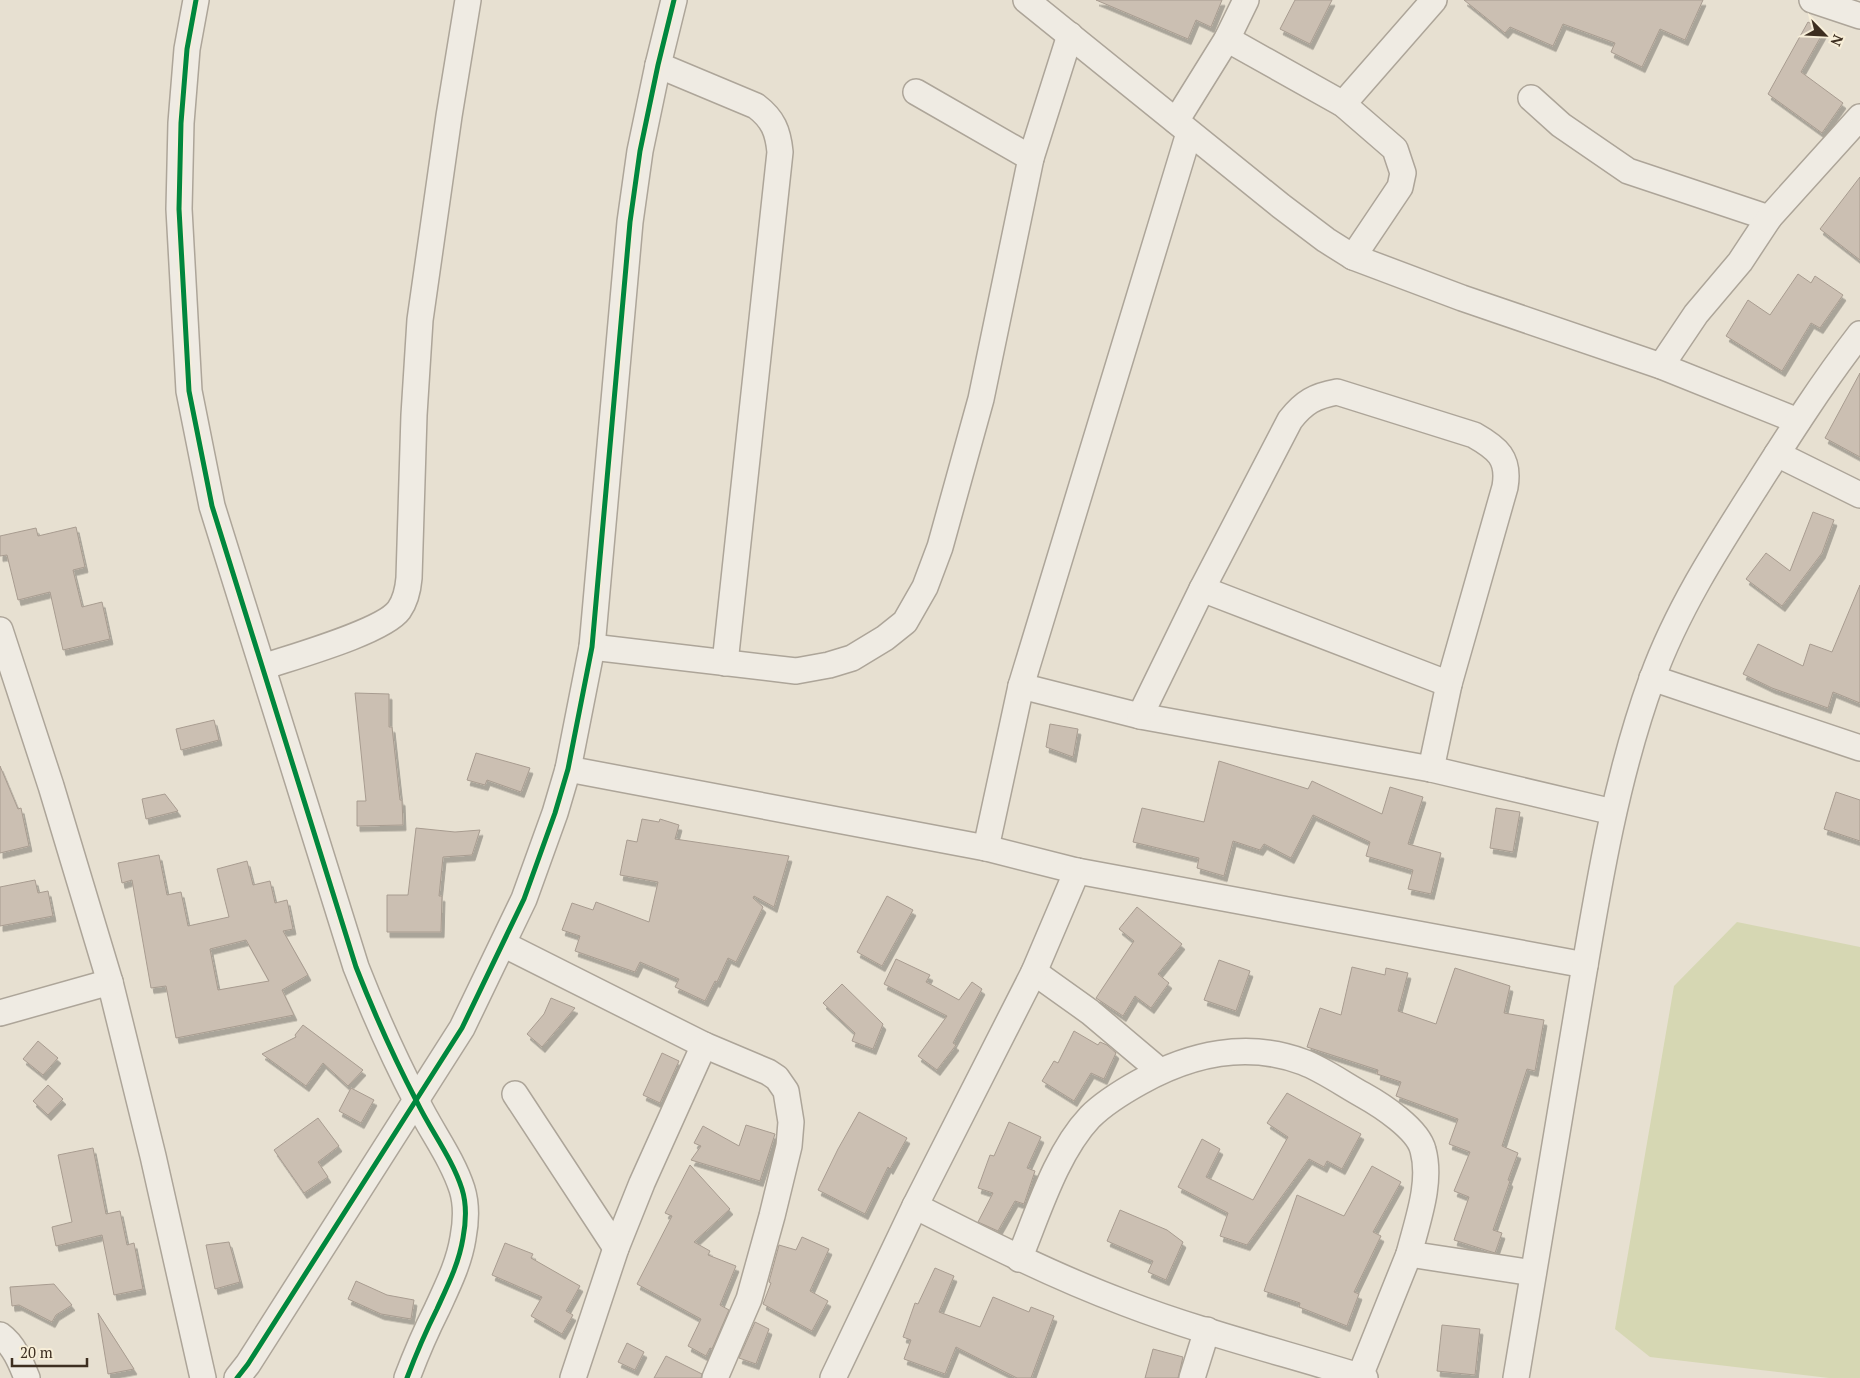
<svg xmlns="http://www.w3.org/2000/svg" width="1860" height="1378" font-family="'PT Serif',serif">
<style>
.green{fill:#d6d7b3}
.building{fill:#cbbfb2;stroke:#a89c90;fill-rule:evenodd;filter:url(#shadow)}
.lines{fill:none;stroke-linecap:round;stroke-linejoin:round}
.street-casing{stroke:#ada599;stroke-width:28}
.street{stroke:#efebe3;stroke-width:25}
.cycleway-casing{stroke:#f7eed8;stroke-width:8}
.cycleway{stroke:#00873e;stroke-width:5}
</style>
<defs>
<filter id="shadow"><feDropShadow dx="3" dy="5.5" stdDeviation="0" flood-color="#0004"/></filter>
</defs>
<rect width="100%" height="100%" fill="#e7e0d1"/>
<path class="green" d="M1737,922L1860,947V1378H1829L1650,1357L1615,1329L1674,986Z"/>
<g class="building">
<path d="M1096,0H1222L1211,27L1196,20L1188,39Z"/>
<path d="M1295,0H1332L1310,44L1280,29Z"/>
<path d="M1464,0H1703L1685,40L1660,29L1642,67L1611,52L1615,43L1563,24L1553,46L1510,27L1505,33Z"/>
<path d="M1808,22L1824,31L1801,72L1843,103L1822,133L1768,94Z"/>
<path d="M1860,177V260L1820,229Z"/>
<path d="M1798,274L1811,283L1815,276L1843,295L1820,328L1811,323L1782,371L1726,336L1748,300L1770,315Z"/>
<path d="M1860,373V457L1825,438Z"/>
<path d="M1813,512L1834,520L1822,553L1782,606L1746,579L1766,553L1790,571Z"/>
<path d="M76,527L85,567L73,570L82,607L102,602L110,639L63,650L50,592L18,600L7,555L0,556V536L36,528L38,536Z"/>
<path d="M1860,585V703L1833,692L1828,708L1772,688L1743,674L1758,644L1803,666L1810,644L1832,652Z"/>
<path d="M355,693L389,694V727H392L400,800H402L403,825L357,826V801H366Z"/>
<path d="M214,720L219,740L181,750L176,729Z"/>
<path d="M1050,724L1078,729L1073,757L1046,747Z"/>
<path d="M476,753L530,768L521,792L487,780L485,785L467,780Z"/>
<path d="M1219,761L1308,789L1312,781L1382,814L1390,787L1423,797L1408,844L1441,853L1431,894L1408,889L1413,870L1366,856L1370,842L1313,815L1291,858L1264,844L1260,850L1233,841L1224,876L1197,868L1199,858L1133,842L1142,808L1204,822Z"/>
<path d="M0,766L18,809L21,808L29,846L0,853Z"/>
<path d="M1836,792L1860,800V841L1824,829Z"/>
<path d="M165,794L178,811L146,819L142,799Z"/>
<path d="M1496,808L1520,812L1513,852L1490,848Z"/>
<path d="M642,819L659,822L660,819L679,825L675,839L789,856L774,907L754,896L753,898L763,907L736,962L728,958L717,982L715,981L705,1001L675,987L679,979L640,962L635,972L575,951L580,936L562,930L572,903L593,910L596,902L649,922L658,882L620,875L627,840L637,842Z"/>
<path d="M416,828L455,832L480,830L472,855L443,857L439,896H442L441,932H387V895H408Z"/>
<path d="M159,855L167,895L181,892L188,926L229,917L217,869L247,861L253,885L270,881L275,903L287,900L293,929L283,931L308,975L282,990L294,1015L176,1038L166,986L151,988L132,880L122,883L118,863ZM246,940L269,981L218,990L210,949Z"/>
<path d="M35,880L38,893L48,891L53,916L0,926V887Z"/>
<path d="M887,896L913,910L882,966L857,952Z"/>
<path d="M1137,907L1182,944L1158,974L1169,983L1151,1008L1135,996L1123,1016L1096,998L1134,941L1119,929Z"/>
<path d="M896,959L930,975L926,982L959,1000L972,982L982,989L953,1043L956,1045L937,1070L918,1056L947,1016L884,984Z"/>
<path d="M1219,960L1250,971L1236,1011L1204,1000Z"/>
<path d="M1352,967L1385,975L1386,968L1408,973L1398,1011L1436,1024L1455,968L1510,986L1504,1013L1544,1020L1535,1071L1527,1069L1502,1146L1518,1153L1508,1180L1510,1181L1493,1230L1502,1233L1495,1253L1454,1240L1469,1197L1454,1191L1470,1152L1449,1144L1458,1119L1396,1096L1401,1082L1377,1074L1378,1070L1307,1047L1320,1008L1341,1015Z"/>
<path d="M842,984L883,1024L873,1049L852,1041L855,1033L823,1003Z"/>
<path d="M551,998L575,1008L542,1047L527,1034L544,1014Z"/>
<path d="M303,1025L363,1070L348,1086L323,1063L306,1086L262,1054L296,1037L295,1035Z"/>
<path d="M1074,1031L1098,1045L1100,1042L1107,1045L1116,1053L1104,1079L1091,1073L1074,1101L1042,1081L1054,1061L1058,1063Z"/>
<path d="M38,1041L58,1058L43,1075L23,1059Z"/>
<path d="M662,1053L679,1061L660,1103L643,1095Z"/>
<path d="M48,1085L63,1099L48,1115L33,1101Z"/>
<path d="M351,1088L374,1100L361,1123L339,1111Z"/>
<path d="M1287,1093L1361,1134L1342,1169L1327,1161L1324,1167L1309,1159L1247,1245L1220,1236L1228,1213L1178,1187L1202,1139L1220,1149L1206,1177L1253,1200L1288,1137L1267,1123Z"/>
<path d="M859,1112L907,1138L890,1169L888,1167L865,1214L818,1190L838,1149Z"/>
<path d="M318,1118L339,1146L318,1162L328,1177L304,1193L274,1150Z"/>
<path d="M1009,1122L1041,1137L1027,1168L1035,1171L1024,1204L1015,1201L998,1231L978,1222L993,1193L978,1188L990,1155L994,1156Z"/>
<path d="M746,1125L775,1134L760,1181L691,1160L701,1146L694,1143L703,1126L739,1146Z"/>
<path d="M93,1148L106,1214L120,1211L127,1245L134,1243L143,1289L114,1295L102,1235L56,1246L52,1227L72,1222L58,1155Z"/>
<path d="M690,1165L730,1209L694,1242L710,1251L708,1255L736,1266L720,1305L729,1310L712,1349L710,1348L706,1356L688,1346L701,1319L637,1284L672,1216L665,1213Z"/>
<path d="M1372,1166L1401,1182L1373,1232L1381,1236L1354,1292L1359,1294L1347,1326L1299,1307L1300,1303L1264,1291L1297,1195L1344,1216Z"/>
<path d="M1120,1210L1167,1230L1183,1242L1166,1280L1148,1272L1153,1261L1107,1241Z"/>
<path d="M802,1237L829,1249L810,1291L828,1301L812,1331L763,1304L771,1283L769,1282L779,1245L796,1250Z"/>
<path d="M229,1242L240,1282L215,1289L206,1245Z"/>
<path d="M505,1243L533,1254L531,1258L580,1286L566,1311L573,1315L562,1334L531,1316L542,1297L492,1275Z"/>
<path d="M935,1268L954,1276L939,1312L980,1327L993,1297L1029,1312L1031,1307L1054,1316L1031,1378H1017L956,1347L945,1374L904,1359L911,1340L903,1337L915,1303L918,1304Z"/>
<path d="M356,1281L387,1295L414,1300L411,1319L381,1314L348,1299Z"/>
<path d="M54,1284L72,1305L56,1315L52,1322L19,1305L12,1306L10,1287Z"/>
<path d="M98,1313L134,1369L108,1374Z"/>
<path d="M755,1322L769,1329L756,1364L739,1358Z"/>
<path d="M1442,1325L1480,1329L1475,1375L1437,1371Z"/>
<path d="M627,1343L644,1352L635,1370L618,1362Z"/>
<path d="M1153,1349L1183,1357L1178,1378H1145Z"/>
<path d="M666,1356L702,1374L701,1378H654Z"/>
</g>
<g class="lines">
<g class="street-casing">
<g id="street">
<path d="M196,0L187,49L181,123L179,209L189,391L212,506L356,967C374,1013 394,1058 417,1102C431,1131 452,1158 462,1189C467,1205 466,1222 463,1238C459,1263 448,1285 437,1309C426,1331 416,1354 407,1378"/>
<path d="M1026,0L1281,206L1326,240L1353,257L1462,298L1661,366L1798,421"/>
<path d="M1812,0L1860,16"/>
<path d="M1227,39L1343,104L1395,149L1403,173L1400,187L1353,257"/>
<path d="M658,65L756,106C773,119 778,131 780,152L725,663"/>
<path d="M916,92L1031,158"/>
<path d="M1531,98L1561,125L1628,171L1769,218"/>
<path d="M1343,104L1434,0"/>
<path d="M1176,121L1227,39L1246,0"/>
<path d="M1661,366L1696,314L1740,262L1769,218L1860,117"/>
<path d="M1777,454L1860,495"/>
<path d="M1202,589L1449,684"/>
<path d="M0,630L51,786L110,982L153,1156L203,1378"/>
<path d="M592,647L796,671L829,665L852,658L885,638L905,622L925,587L940,547L981,399L1031,158L1070,35"/>
<path d="M263,667C292,657 383,632 399,610C406,600 408,590 409,578L414,415L420,320L449,116L468,0"/>
<path d="M1652,678L1860,748"/>
<path d="M1021,686L1140,716L1431,769L1613,812"/>
<path d="M1140,716L1202,589L1290,420C1304,402 1315,396 1337,392L1474,435C1497,448 1510,458 1505,487L1449,684L1431,769"/>
<path d="M568,769L986,848L1077,871L1585,965"/>
<path d="M986,848L1021,686L1189,133"/>
<path d="M503,944L704,1045L768,1072L777,1078L786,1091L791,1122L789,1146L772,1216L749,1299L715,1378"/>
<path d="M1034,972L1090,1012L1160,1071"/>
<path d="M0,1013L110,982"/>
<path d="M515,1094L616,1248"/>
<path d="M915,1206C984,1241 1053,1276 1125,1303C1203,1333 1285,1353 1365,1378"/>
<path d="M1019,1259C1038,1213 1056,1153 1090,1117C1104,1103 1122,1092 1140,1082C1190,1054 1247,1041 1303,1062C1324,1070 1343,1084 1363,1095C1381,1105 1418,1129 1423,1150C1432,1183 1417,1222 1409,1254L1533,1273"/>
<path d="M0,1335C14,1345 21,1363 27,1378"/>
<path d="M1360,1376L1409,1254"/>
<path d="M237,1378L248,1364L462,1028L524,899L555,813L568,769L592,647L630,222L640,151L658,65L674,0"/>
<path d="M573,1378L616,1248L642,1183L704,1045"/>
<path d="M833,1378L915,1206L1034,972L1077,871"/>
<path d="M1192,1378L1207,1330"/>
<path d="M1516,1378C1536,1256 1556,1134 1577,1013C1596,901 1613,786 1652,679C1677,610 1717,548 1756,487C1789,435 1822,383 1860,334"/>
</g>
</g>
<use href="#street" class="street"/>
<g class="cycleway-casing">
<g id="cycleway">
<path d="M196,0L187,49L181,123L179,209L189,391L212,506L356,967C374,1013 394,1058 417,1102C431,1131 452,1158 462,1189C467,1205 466,1222 463,1238C459,1263 448,1285 437,1309C426,1331 416,1354 407,1378"/>
<path d="M237,1378L248,1364L462,1028L524,899L555,813L568,769L592,647L630,222L640,151L658,65L674,0"/>
</g>
</g>
<use href="#cycleway" class="cycleway"/>
</g>
<g transform="translate(1825 35) rotate(114)" stroke="#f7eed8" stroke-width="4" paint-order="stroke">
<path d="M0-4L9 19L0 12L-9 19Z" fill="#3d2e20"/>
<text y="-8" font-size="14" font-weight="bold" text-anchor="middle" fill="#3d2e20">N</text>
</g>
<path d="M12 1358v8h75v-8" fill="none" stroke="#3d2e20" stroke-width="2.5"/>
<text x="20" y="1358" font-size="15" fill="#3d2e20" stroke="#f7eed8" stroke-width="4" paint-order="stroke">20 m</text>
</svg>
